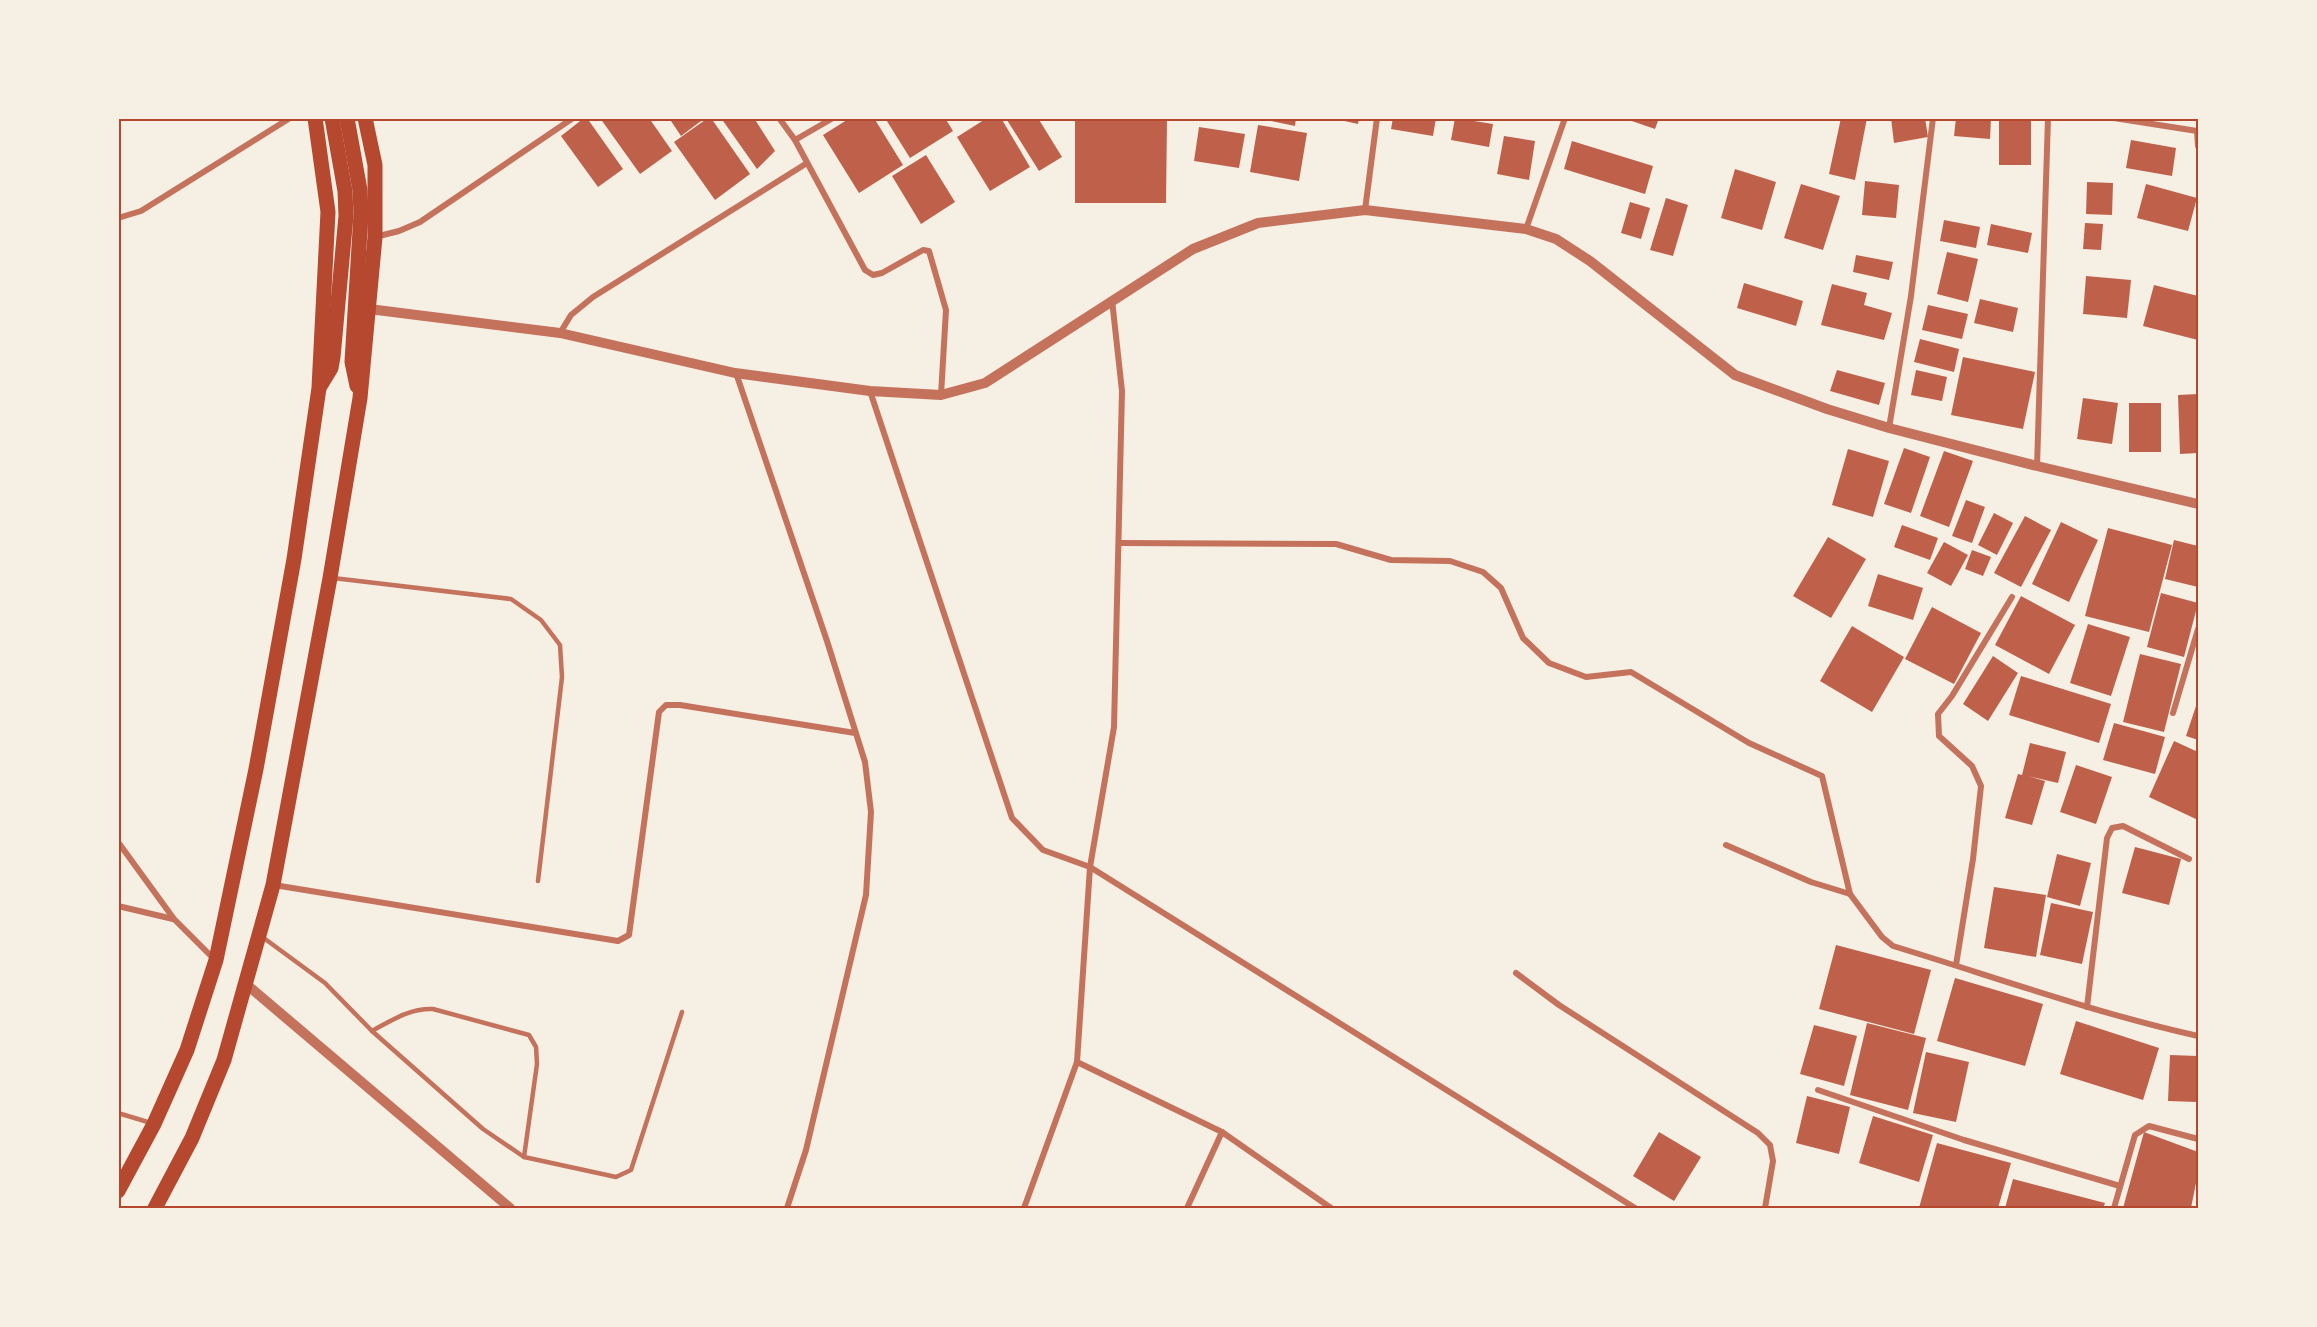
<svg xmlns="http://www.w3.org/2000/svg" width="2317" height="1327" font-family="Quicksand,sans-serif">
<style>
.building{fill:#bf614a}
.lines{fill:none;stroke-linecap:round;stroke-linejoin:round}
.service{stroke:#c5725c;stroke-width:4.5}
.minor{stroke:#c5725c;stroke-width:6}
.tertiary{stroke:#c5725c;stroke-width:10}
.primary{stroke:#b5482f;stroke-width:15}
.neatline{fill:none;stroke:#b5482f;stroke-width:2}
</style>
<rect width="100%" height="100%" fill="#f6efe4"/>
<g class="building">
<path d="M584,118H587L623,169L598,187L561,136Z"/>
<path d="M600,118H649L672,151L640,174Z"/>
<path d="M669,118H705L681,136Z"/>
<path d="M708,118H711L750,174L715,200L674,142Z"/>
<path d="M721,118H754L775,151L757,169Z"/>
<path d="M850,118H874L903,165L859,193L823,135Z"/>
<path d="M885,118H945L953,131L910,158Z"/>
<path d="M987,118H1001L1030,167L990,191L957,137Z"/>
<path d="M1009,118H1038L1062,157L1039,171L1007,120Z"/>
<path d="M1075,118H1167L1166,203H1075Z"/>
<path d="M1257,118H1296L1295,126Z"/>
<path d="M1331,118H1359L1358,124Z"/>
<path d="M1393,118H1436L1433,136L1391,129Z"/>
<path d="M1455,118L1493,124L1489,147L1451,140Z"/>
<path d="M1623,118H1659L1655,129Z"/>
<path d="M1841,118H1867L1855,180L1829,174Z"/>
<path d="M1891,118H1925L1928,137L1894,143Z"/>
<path d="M1956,118H1991L1990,139L1954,136Z"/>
<rect x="1999" y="118" width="32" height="47"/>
<path d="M1258,125L1307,133L1299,181L1250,172Z"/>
<path d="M1199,127L1245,134L1239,168L1194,161Z"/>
<path d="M1504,136L1535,141L1529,180L1497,174Z"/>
<path d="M2131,140L2176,148L2172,176L2126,168Z"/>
<path d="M1572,141L1653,166L1645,194L1564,169Z"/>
<path d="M926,155L955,202L921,224L892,176Z"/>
<path d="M1735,169L1776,182L1762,230L1721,218Z"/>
<path d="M1865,181L1899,185L1896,218L1862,215Z"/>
<path d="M2087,182L2113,183L2112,215L2086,214Z"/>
<path d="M1801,184L1840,196L1823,250L1784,238Z"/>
<path d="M2146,184L2197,198L2188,231L2137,218Z"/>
<path d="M1666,198L1688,205L1673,256L1650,250Z"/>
<path d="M1630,202L1650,208L1641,239L1621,233Z"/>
<path d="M1944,220L1980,227L1976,248L1940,241Z"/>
<path d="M2085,223L2103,224L2101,250L2083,249Z"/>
<path d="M1991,224L2032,233L2028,253L1987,245Z"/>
<path d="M1947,252L1978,259L1968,302L1937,294Z"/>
<path d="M1856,255L1893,262L1889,280L1853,272Z"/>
<path d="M2086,276L2131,280L2127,318L2083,314Z"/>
<path d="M1744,283L1803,301L1796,326L1737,308Z"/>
<path d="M1832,284L1867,293L1864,305L1892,313L1884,340L1821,325Z"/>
<path d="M2154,285L2198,296V340L2143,326Z"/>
<path d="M1980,299L2018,308L2013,332L1974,323Z"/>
<path d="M1928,305L1968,314L1962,339L1922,330Z"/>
<path d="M1920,339L1959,349L1954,372L1914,362Z"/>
<path d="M1963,357L2035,372L2023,429L1951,415Z"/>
<path d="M1837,370L1885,383L1879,405L1830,391Z"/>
<path d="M1916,370L1947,377L1942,401L1911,395Z"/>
<path d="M2198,394V453L2180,454L2178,395Z"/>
<path d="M2083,398L2118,403L2112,444L2077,439Z"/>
<rect x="2129" y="403" width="32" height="49"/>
<path d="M1904,448L1930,457L1911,513L1884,504Z"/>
<path d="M1848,449L1889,461L1873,517L1832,505Z"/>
<path d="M1944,451L1973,461L1949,527L1920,516Z"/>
<path d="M1966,500L1985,507L1972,543L1952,536Z"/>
<path d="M1994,513L2013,523L1997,555L1978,545Z"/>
<path d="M2025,516L2051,530L2021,587L1994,573Z"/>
<path d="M2061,522L2098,540L2069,602L2032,584Z"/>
<path d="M1902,525L1938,538L1930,560L1894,547Z"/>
<path d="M2108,528L2172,545L2149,632L2085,616Z"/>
<path d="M1828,537L1866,559L1831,618L1793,596Z"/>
<path d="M2174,540L2198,546V587L2165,579Z"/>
<path d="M1944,542L1968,555L1951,586L1927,573Z"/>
<path d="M1972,550L1991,557L1983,576L1965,569Z"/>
<path d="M1878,574L1923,588L1913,620L1868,606Z"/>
<path d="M2161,593L2198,603L2184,657L2147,647Z"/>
<path d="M2021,596L2075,625L2049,674L1995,645Z"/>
<path d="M1932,607L1981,633L1954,684L1905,659Z"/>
<path d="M2088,624L2130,637L2111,696L2070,683Z"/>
<path d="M1852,626L1904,657L1872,712L1820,681Z"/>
<path d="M2140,654L2181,664L2164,732L2123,722Z"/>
<path d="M1993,656L2018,673L1988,721L1963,704Z"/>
<path d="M2021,676L2111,704L2099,743L2009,715Z"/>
<path d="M2198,700V740L2186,736Z"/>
<path d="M2114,723L2165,737L2155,774L2103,760Z"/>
<path d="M2174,741L2198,752V820L2149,797Z"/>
<path d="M2030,743L2066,752L2058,783L2028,776L2045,781L2032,825L2005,818L2018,774L2022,775Z"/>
<path d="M2076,765L2112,777L2096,824L2060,812Z"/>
<path d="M2135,847L2181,859L2169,905L2122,893Z"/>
<path d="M2057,854L2091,863L2080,906L2047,897Z"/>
<path d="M1994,887L2046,895L2036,957L1984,948Z"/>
<path d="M2051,903L2093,912L2082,964L2040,955Z"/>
<path d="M1836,945L1931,970L1914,1034L1819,1009Z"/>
<path d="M1955,978L2043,1004L2025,1066L1937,1041Z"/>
<path d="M2076,1021L2159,1048L2143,1100L2060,1074Z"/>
<path d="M1867,1023L1926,1038L1908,1110L1850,1095Z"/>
<path d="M1814,1025L1857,1036L1844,1086L1800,1074Z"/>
<path d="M1926,1052L1969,1062L1956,1122L1913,1113Z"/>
<path d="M2170,1055L2198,1056L2197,1102L2168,1101Z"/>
<path d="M1807,1096L1850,1107L1839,1154L1796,1143Z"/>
<path d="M1873,1116L1933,1135L1919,1182L1859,1163Z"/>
<path d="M1659,1132L1701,1157L1674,1201L1633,1176Z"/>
<path d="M2144,1132L2198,1152V1173L2191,1208H2123Z"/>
<path d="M1937,1143L2011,1163L1998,1208H1919Z"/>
<path d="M2013,1179L2105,1203L2103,1208H2005Z"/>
</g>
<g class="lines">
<g class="service">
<path d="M333,578L511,599L541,620L560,645L562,677L538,881"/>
<path d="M261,936L325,983L372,1031L483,1129L524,1157L616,1177L631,1170L682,1012"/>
<path d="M372,1031C392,1020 410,1008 433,1009L529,1035L536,1047L537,1064L524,1157"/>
<path d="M118,1113L151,1123"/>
</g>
<g class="minor">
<path d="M779,118L795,140L865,270L873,275L882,273L923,250L929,251L946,310L941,395"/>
<path d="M2114,118L2197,131L2198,146"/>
<path d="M795,140L833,118"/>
<path d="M1365,210L1377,118"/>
<path d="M118,218L141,211L290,118"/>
<path d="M1526,229L1565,118"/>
<path d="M375,237L399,231L420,222L573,118"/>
<path d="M560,333L571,315L593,297L807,163"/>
<path d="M736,373L827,641L865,762L871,812L866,895L806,1150L787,1208"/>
<path d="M870,391L1012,818L1043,850L1090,867L1635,1208"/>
<path d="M1889,428L1911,296L1933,118"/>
<path d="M2037,466L2048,118"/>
<path d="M1120,543L1336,544L1391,560L1450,561L1483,572L1501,588L1523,638L1549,663L1586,677L1631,672L1749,743L1822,776L1850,894"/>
<path d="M2173,713L2198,629"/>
<path d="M118,842L174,919L215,960"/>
<path d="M1726,845L1811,882L1850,894L1882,937L1893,946C1995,977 2095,1013 2198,1036"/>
<path d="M274,885L618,941L629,935L659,712L666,705H680L855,733"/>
<path d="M118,906L173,919"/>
<path d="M1956,965L1973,859L1981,786L1972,766L1939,736L1938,714L1952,696L2012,597"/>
<path d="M1516,973L1559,1005L1758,1133L1770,1145L1773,1161L1765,1208"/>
<path d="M2087,1007L2107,838L2112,828L2123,826L2189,859"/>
<path d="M1077,1062L1222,1132L1331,1208"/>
<path d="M1818,1090L1964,1140L2120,1186"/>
<path d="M1024,1208L1077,1062L1090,867L1114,727L1122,391L1112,300"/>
<path d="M1187,1208L1222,1132"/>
<path d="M2114,1208L2135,1135L2149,1126L2198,1139"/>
</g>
<g class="tertiary">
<path d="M369,309L560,333L735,373L870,391L941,395L985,383L1193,249L1258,223L1365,210L1526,229L1556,239L1590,261L1735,375L1827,409L1889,428L2037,466L2198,504"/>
<path d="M246,984L510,1208"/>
</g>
<g class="primary">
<path d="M347,118L360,190L361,214L352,362L357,386"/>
<path d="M320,386L331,368L333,357L346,216L345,191L332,118"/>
<path d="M118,1191L154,1124L187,1050L216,960L256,769L294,559L319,388L328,212L315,118"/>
<path d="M155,1208L192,1138L224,1060L273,885L330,578L360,398L375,237V165L365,118"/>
</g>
</g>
<rect width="2317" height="1327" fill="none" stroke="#f6efe4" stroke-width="240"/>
<rect x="120" y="120" width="2077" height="1087" class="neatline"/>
</svg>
